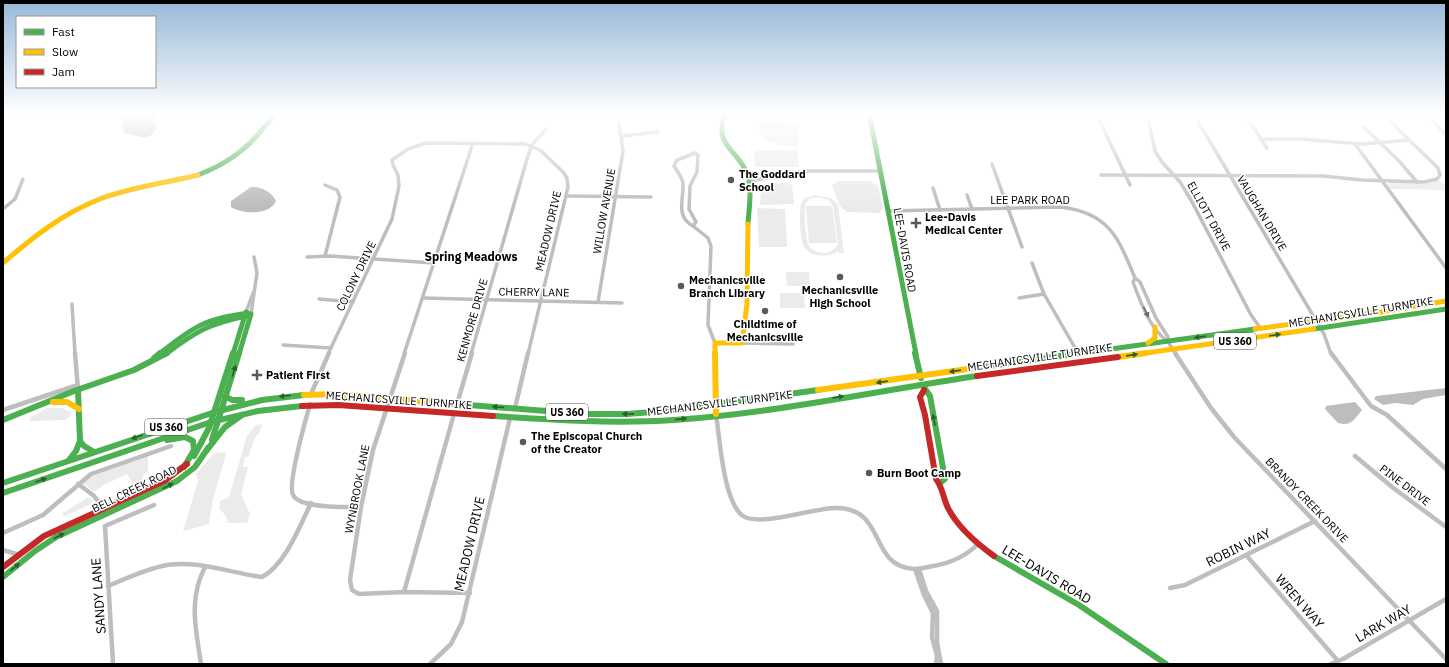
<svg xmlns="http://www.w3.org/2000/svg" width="1449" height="667" font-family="'IBM Plex Sans',sans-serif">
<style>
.green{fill:#ebebeb;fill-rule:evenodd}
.water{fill:#bdbdbd}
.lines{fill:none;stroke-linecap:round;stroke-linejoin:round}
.street-far1{stroke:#bebebe;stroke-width:3.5}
.street{stroke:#bebebe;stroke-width:4.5}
.fast-far1{stroke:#4caf50;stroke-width:5}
.fast{stroke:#4caf50;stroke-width:6}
.slow-far1{stroke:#ffc107;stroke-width:5}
.slow{stroke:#ffc107;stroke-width:6}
.jam{stroke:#c62828;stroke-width:6}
.oneway{fill:#686868}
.oneway2{fill:#2a602c}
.poi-dot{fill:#595959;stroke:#fff;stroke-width:1.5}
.labels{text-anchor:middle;stroke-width:3;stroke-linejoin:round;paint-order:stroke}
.shield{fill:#fff;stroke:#4c4c4c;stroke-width:1}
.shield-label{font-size:10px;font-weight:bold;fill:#000}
.poi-label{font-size:11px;font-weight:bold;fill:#000;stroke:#fff;text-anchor:start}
.street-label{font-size:11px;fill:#000;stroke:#fff}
.neighbourhood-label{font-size:12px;font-weight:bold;fill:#000;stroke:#fff}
.near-street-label{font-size:13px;fill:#000;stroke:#fff}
</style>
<rect width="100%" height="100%" fill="#fff"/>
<g class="green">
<path d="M760,121L798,122V146C785,147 767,144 759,134Z"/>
<path d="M754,150H797L799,167H755Z"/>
<path d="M1438,180L1446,185V190L1390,189L1387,184L1391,182L1428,183Z"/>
<path d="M839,181H870L878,186L883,208L879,213L847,212L840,206L832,185Z"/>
<path d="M767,183H788L792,185L794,204L760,205L761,187Z"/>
<path d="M815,195L831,198L838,205L844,253H839V251C829,258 809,258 803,245C800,236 799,213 801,204L805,198ZM819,197L828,200L833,206L838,244C835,250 831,252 826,253C820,253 812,251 809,246C805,240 804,213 805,205L809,199Z"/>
<path d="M806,206H832L837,243H809Z"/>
<path d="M757,208L785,209L787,247H759Z"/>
<path d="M786,272H809L810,286H787Z"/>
<path d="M780,293H804L805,308H780Z"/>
<path d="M47,408H62L71,412L70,416L65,420L29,421L31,417Z"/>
<path d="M261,424L262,425L259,434L256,435L248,457H245L243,467H248L241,494L250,514L247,523H228L226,516L219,508L220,501L229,497L247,436L256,425Z"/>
<path d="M224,452L226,454L213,499L209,524L183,531L198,481L196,474L214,453Z"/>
<path d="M148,455V472L142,477L143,479L167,470L169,471L168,472L134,486L127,474L104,485L94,492L83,483L92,476Z"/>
<path d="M87,498H90L93,501L91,504L66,516H63V513Z"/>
</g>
<g class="water">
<path d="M122,113H154L156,128L153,134L147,137H141L125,133L123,129Z"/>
<path d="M251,187C261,186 272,192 276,201C269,216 242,214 231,207V201Z"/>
<path d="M1446,388V395L1423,399L1413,405L1395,403L1383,405L1374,399L1376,396Z"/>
<path d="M1355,402L1362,410C1355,418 1352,427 1338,423L1325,409L1326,406Z"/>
</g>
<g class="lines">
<g class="street-far1">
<path d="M1096,113L1130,185"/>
<path d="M1145,113L1150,127L1155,151L1162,162L1180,182L1191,200L1251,315L1261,329"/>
<path d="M1193,113L1324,334L1331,354"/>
<path d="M1244,113L1267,148"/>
<path d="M1426,113L1446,135"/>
<path d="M1364,127L1400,162L1417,182"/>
<path d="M622,136L658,132"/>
<path d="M1261,139H1299L1363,144L1409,140"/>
<path d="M1355,144L1446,268"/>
<path d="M695,153L698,155L697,172L690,186L689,209L696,222L693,226C675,216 684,200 683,183C682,177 677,171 674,166L677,160Z"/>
<path d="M992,164L1022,247"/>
<path d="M1101,175L1323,176L1362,180L1424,182L1437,179L1440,175L1438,168L1397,128L1385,113"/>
<path d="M749,181L808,171H880"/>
<path d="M325,185L337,190L340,197L325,256"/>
<path d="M933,188L940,210"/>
<path d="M967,195L972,209"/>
<path d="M566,196L651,197"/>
<path d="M3,209L15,199L23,179"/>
<path d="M888,211L1061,207C1109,213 1118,237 1135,278L1140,282L1156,318L1168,337V342L1176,354"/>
<path d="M693,226L708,238L711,246L708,325L715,343"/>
<path d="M307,257L330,256L434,263"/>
<path d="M1032,263L1044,294L1078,353"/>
<path d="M1135,278L1133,282C1141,303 1149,327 1167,341"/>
<path d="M423,298L622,303"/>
<path d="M1019,298L1044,294"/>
<path d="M319,299L353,302"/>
<path d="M598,302L623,151L619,123"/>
<path d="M72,304L75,354"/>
<path d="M246,312L253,293"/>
<path d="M251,314L257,273L254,257"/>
<path d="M742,343L793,344"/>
<path d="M283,345L331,348"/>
<path d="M328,354L392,219L399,186L398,175L393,165L392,160L408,149L426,143L525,144L540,150L563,172L567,178L568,187L528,354"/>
<path d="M404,354L473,143"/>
<path d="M471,354L527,159L532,145L546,129"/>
</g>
<g class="street">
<path d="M75,353L78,390"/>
<path d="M405,353L373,450L361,507L350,580L352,590L359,594L404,592L470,593"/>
<path d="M1175,353L1211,408L1234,437L1446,659"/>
<path d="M1331,353L1371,406L1387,415L1446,469"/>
<path d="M311,394L329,353"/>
<path d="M310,404C306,419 287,483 293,495C300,509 347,507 361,507"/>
<path d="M457,404L472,353"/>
<path d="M515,408L528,353"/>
<path d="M3,410L78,385"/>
<path d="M716,415C720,438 723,502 743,516C759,527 814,508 835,508C888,507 867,567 915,569C921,569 927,567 933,566C951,563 965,557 978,544"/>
<path d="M1355,456L1392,487L1446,527"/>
<path d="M78,484L93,495L104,508"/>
<path d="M3,533L43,515L91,474L171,446"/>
<path d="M3,550L20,555"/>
<path d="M1246,555L1338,661"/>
<path d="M915,569L924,595L933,613L932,637L937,656L936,664"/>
<path d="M919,569L926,591L937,611V642L941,664"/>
<path d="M108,586C127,578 146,569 167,565C198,560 231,573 262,577C285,565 300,526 311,503"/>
<path d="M1170,588L1185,585L1315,521"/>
<path d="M404,592L454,414"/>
<path d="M113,664L105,526L154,505"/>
<path d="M201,664C196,629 188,600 205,567"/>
<path d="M430,664L451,644L462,622L510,418"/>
<path d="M1331,664L1343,659L1446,599"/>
</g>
<g class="fast-far1">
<path d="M725,113C714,145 734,147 746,171C753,187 749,207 748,224"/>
<path d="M869,113L916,354"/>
<path d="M198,175C234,161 253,144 275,113"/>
<path d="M1314,329L1446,309"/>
<path d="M159,354C193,327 204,319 248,313"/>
<path d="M166,354C195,332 210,323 247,316"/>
<path d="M233,354L246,312"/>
<path d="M239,354L251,314"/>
<path d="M1075,354L1255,329"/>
</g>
<g class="fast">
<path d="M915,353L921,378"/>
<path d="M154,358L160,353"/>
<path d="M975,368L1082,353"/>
<path d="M923,386L930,396L945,479L940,483"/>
<path d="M225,396L232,400H242"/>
<path d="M431,402L585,414H627L666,411L818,390"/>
<path d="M493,416C554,420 614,424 674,420C776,413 876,391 977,376"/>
<path d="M3,420L74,391L134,370L167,353"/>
<path d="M167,440L185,437L193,441L194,450L184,467"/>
<path d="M212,440L239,353"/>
<path d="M80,441L84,446L94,452"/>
<path d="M207,450L225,427L242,415"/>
<path d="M194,456L209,428L233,353"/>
<path d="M69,460L76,451L80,441L78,390"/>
<path d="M3,483L215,412L262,400L304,395"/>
<path d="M3,493L211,422L258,411L302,406"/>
<path d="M994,556L1079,605L1166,664"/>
<path d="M3,577L35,551L56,537L177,481L195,467L208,448"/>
</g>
<g class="slow-far1">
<path d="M3,263C32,238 63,213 100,199C131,187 166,183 198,175"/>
<path d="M1255,329L1381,312L1446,301"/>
<path d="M1148,343L1155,338V327"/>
<path d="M715,354V343H742L747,304L748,224"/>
<path d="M1139,354L1314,329"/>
</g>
<g class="slow">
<path d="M715,353L716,414"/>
<path d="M1118,357L1146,353"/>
<path d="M818,390L975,368"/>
<path d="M304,395L337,394L431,402"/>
<path d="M53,402H67L79,409"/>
</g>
<g class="jam">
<path d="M977,376L1118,357"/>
<path d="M924,390L920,397L925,415L936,479C943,488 943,498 948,508C958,528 976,543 994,556"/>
<path d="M302,406L338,405L493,416"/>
<path d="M3,567L44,536L164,481L187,464"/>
</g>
</g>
<defs><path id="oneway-solid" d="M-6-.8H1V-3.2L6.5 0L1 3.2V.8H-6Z"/></defs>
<use class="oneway" href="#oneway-solid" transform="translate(1146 312) rotate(64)"/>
<g class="oneway2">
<use href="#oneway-solid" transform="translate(1275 335) rotate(-8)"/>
<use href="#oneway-solid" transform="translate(1200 337) rotate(172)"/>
<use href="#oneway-solid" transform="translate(1132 355) rotate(-8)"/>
<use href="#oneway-solid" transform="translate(234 371) rotate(-73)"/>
<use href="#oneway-solid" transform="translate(955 371) rotate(172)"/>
<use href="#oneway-solid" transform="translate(882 382) rotate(172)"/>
<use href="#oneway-solid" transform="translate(285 396) rotate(173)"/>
<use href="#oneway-solid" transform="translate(838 397) rotate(-9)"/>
<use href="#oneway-solid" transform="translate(498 407) rotate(-176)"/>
<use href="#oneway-solid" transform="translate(628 414) rotate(179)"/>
<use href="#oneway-solid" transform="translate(681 419) rotate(-7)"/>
<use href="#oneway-solid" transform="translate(934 420) rotate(-101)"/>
<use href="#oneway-solid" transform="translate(137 437) rotate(161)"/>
<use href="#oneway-solid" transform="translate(41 480) rotate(-19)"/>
<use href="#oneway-solid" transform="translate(168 486) rotate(-27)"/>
<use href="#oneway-solid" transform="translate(59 536) rotate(-27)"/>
<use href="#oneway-solid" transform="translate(15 567) rotate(-39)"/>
</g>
<linearGradient id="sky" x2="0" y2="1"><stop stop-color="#97b8d7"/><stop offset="0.55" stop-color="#fff"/><stop offset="1" stop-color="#fff" stop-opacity="0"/></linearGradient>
<rect width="1449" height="207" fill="url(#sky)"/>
<g class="poi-dot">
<circle cx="731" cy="180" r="4"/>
<path d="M914 217h4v4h4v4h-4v4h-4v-4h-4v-4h4z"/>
<circle cx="840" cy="277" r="4"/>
<circle cx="681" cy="286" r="4"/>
<circle cx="765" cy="311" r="4"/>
<path d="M255 369h4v4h4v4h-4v4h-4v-4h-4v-4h4z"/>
<circle cx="523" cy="442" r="4"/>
<circle cx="869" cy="473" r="4"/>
</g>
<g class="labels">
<g class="shield">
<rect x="1214" y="333" width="42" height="16" rx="3"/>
<rect x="546" y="404" width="42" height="16" rx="3"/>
<rect x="145" y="419" width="42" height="16" rx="3"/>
</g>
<g class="shield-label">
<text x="1235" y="345">US 360</text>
<text x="567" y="416">US 360</text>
<text x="166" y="431">US 360</text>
</g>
<g class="poi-label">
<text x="739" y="178">The Goddard<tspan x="739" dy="13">School</tspan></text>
<text x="925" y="221">Lee-Davis<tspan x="925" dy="13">Medical Center</tspan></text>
<text x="689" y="284">Mechanicsville<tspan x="689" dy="13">Branch Library</tspan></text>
<text x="840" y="294" text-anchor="middle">Mechanicsville<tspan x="840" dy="13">High School</tspan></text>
<text x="765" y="328" text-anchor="middle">Childtime of<tspan x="765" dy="13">Mechanicsville</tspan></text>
<text x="266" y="379">Patient First</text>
<text x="531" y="440">The Episcopal Church<tspan x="531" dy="13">of the Creator</tspan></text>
<text x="877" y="477">Burn Boot Camp</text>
</g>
<g class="street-label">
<text x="1030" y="204">LEE PARK ROAD</text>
<text transform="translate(604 211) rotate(-80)" y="4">WILLOW AVENUE</text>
<text transform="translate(1262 213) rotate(59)" y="4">VAUGHAN DRIVE</text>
<text transform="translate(1209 216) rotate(61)" y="4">ELLIOTT DRIVE</text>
<text transform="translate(548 231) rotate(-77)" y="4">MEADOW DRIVE</text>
<text transform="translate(905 250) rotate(80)" y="4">LEE-DAVIS ROAD</text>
<text transform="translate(356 276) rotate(-64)" y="4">COLONY DRIVE</text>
<text transform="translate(534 292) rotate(1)" y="4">CHERRY LANE</text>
<text transform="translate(1361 312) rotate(-9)" y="4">MECHANICSVILLE TURNPIKE</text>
<text transform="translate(472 320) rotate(-74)" y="4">KENMORE DRIVE</text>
<text transform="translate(1040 357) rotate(-8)" y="4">MECHANICSVILLE TURNPIKE</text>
<text transform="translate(399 400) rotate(4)" y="4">MECHANICSVILLE TURNPIKE</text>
<text transform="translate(720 403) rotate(-7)" y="4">MECHANICSVILLE TURNPIKE</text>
<text transform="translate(1405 485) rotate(37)" y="4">PINE DRIVE</text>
<text transform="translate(134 489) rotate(-26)" y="4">BELL CREEK ROAD</text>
<text transform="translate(357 489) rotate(-79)" y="4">WYNBROOK LANE</text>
<text transform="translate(1307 500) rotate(46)" y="4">BRANDY CREEK DRIVE</text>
</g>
<g class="neighbourhood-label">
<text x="471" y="261">Spring Meadows</text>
</g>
<g class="near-street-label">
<text transform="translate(469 544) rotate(-77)" y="5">MEADOW DRIVE</text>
<text transform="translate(1238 547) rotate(-26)" y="5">ROBIN WAY</text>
<text transform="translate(1047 574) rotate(31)" y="5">LEE-DAVIS ROAD</text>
<text transform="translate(98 596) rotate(-94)" y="5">SANDY LANE</text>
<text transform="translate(1300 601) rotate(49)" y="5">WREN WAY</text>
<text transform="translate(1383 623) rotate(-30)" y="5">LARK WAY</text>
</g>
</g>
<rect width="1449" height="667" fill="none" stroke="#000000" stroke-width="8"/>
<rect x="16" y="16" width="140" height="72" fill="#ffffff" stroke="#999999"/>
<rect x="24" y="29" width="20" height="6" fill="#4caf50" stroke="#999999"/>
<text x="52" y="36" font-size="12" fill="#000000">Fast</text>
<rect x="24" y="49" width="20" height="6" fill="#ffc107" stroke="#999999"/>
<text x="52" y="56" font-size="12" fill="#000000">Slow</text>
<rect x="24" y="69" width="20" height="6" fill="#c62828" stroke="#999999"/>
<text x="52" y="76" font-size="12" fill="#000000">Jam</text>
</svg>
